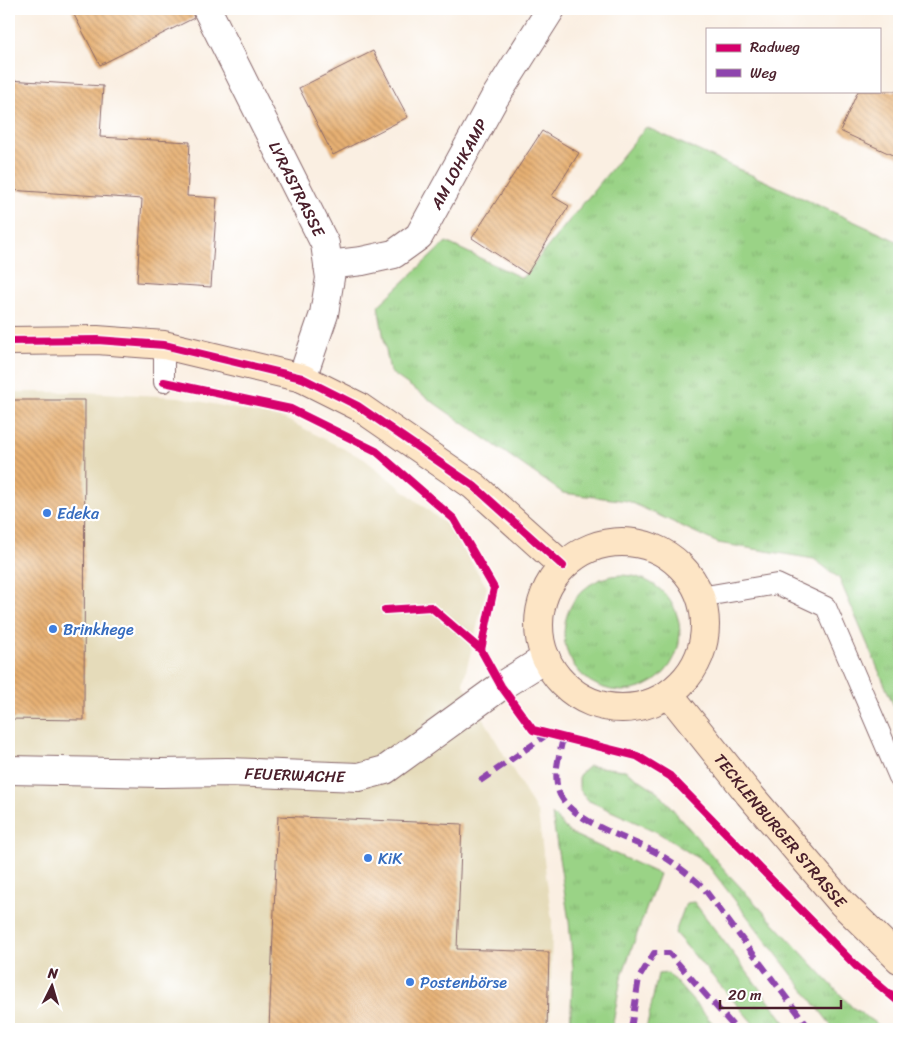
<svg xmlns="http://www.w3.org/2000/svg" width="908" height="1038" font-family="Sriracha,sans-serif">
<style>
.built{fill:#e5dbba}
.grass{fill:url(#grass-tufts);stroke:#727958}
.building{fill:url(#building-back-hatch)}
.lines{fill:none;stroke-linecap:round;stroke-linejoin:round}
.lane-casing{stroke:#88686b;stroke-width:22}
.street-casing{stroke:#88686b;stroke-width:30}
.secondary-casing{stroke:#88686b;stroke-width:30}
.lane{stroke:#fff;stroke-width:20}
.street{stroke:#fff;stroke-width:28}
.secondary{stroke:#fde5c5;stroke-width:28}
.quiet{stroke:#8e44ad;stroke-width:6;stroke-dasharray:12 6;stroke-linecap:butt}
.cycleway-casing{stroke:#fff;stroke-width:11}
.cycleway{stroke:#d6006c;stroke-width:8}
.shop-dot{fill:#3f7fe0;stroke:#fff;stroke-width:2}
.labels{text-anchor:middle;stroke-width:4.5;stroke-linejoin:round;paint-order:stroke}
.street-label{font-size:16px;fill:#4a1f2b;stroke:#fff}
.shop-label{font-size:16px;fill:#366cbe;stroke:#fff;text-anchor:start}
</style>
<defs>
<pattern id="grass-tufts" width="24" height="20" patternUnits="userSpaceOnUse" patternTransform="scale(1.25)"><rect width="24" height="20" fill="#9ad386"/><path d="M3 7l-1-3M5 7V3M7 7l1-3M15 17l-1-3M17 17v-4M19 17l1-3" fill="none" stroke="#86b574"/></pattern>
<pattern id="building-back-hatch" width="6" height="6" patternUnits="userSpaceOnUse" patternTransform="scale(1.25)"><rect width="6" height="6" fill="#e7b173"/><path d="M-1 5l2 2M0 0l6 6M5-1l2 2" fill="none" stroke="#bd8f5f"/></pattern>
</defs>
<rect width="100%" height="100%" fill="#fff"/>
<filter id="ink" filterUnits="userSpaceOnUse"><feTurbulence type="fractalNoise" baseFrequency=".02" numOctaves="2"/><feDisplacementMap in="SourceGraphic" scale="10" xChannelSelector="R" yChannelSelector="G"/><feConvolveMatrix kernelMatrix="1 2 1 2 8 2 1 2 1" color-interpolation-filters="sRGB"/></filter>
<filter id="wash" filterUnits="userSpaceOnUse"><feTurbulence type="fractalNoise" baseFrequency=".0096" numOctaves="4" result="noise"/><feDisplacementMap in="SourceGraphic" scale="20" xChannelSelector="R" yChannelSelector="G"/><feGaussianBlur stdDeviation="1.12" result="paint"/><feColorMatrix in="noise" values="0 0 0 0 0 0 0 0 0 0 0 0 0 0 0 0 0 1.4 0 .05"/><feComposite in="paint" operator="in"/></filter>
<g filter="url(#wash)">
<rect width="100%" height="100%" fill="#faefe2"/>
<path class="built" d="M9,392H84L179,397L285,419L364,459L448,526L487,587L463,683L538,814L552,921L550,1029H9Z"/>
<g class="grass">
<path d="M646,127L899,242V718L839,578L814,559L718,543L628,501L563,493L390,372L378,306L446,242L522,278Z"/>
<circle cx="622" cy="633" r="58"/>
<path d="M589,766L625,770L658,792L729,875L852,1007L884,1029H834L707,864L657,832L587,800L579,788V775Z"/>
<path d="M552,814L570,833L659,874L621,978L612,1029H570L573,969L569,921Z"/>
<path d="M694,902L790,1029H758L675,933L686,903Z"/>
<path d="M668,973L718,1029H646L658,974Z"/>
</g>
<g id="blocks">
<g class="building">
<path d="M71,9H191L194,18L100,65Z"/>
<path d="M373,51L408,117L333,155L299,88Z"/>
<path d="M9,80L103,86L100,137L190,142L187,196L217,198L211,287L137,282L142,199L9,190Z"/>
<path d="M858,91H899V158L840,131Z"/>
<path d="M542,131L579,153L552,196L569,206L527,274L472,238Z"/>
<path d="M9,400H85L84,720L9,719Z"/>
<path d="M278,816L462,824L457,949L549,952L547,1029H269Z"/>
</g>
</g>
</g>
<g filter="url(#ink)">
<use href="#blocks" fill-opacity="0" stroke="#88686b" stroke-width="1"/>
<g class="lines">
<g class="lane-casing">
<g id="lane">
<path d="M164,345V382"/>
<path d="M700,597L777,584L826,607L899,777"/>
</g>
</g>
<g class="street-casing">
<g id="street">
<path id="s1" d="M207,9L325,244L330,278L324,314L302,378"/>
<path id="s2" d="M328,265L362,261L394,254L419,236L494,99L551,9"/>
<path id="s3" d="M9,770L161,773L228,772L359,777L385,770L501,686L546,658"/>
</g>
</g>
<g class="secondary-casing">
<g id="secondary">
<path d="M9,341L97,340L164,345L302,378L358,406L474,486L563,566"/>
<circle cx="622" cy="625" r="83"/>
<path id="s4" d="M669,694L749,794L842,903L899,959"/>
</g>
</g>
<use href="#lane" class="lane"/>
<use href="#street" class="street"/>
<use href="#secondary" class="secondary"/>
<g class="quiet">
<path d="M563,738C559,757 552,777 560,795C574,823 632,839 659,854C675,863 688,874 702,886L810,1029"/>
<path d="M480,781L548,734"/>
<path d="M631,1029L639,978L654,953H669L736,1029"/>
</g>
<g class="cycleway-casing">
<g id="cycleway">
<path d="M9,341L97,340L164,345L302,378L358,406L474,486L563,566"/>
<path d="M164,382L291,409L376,451L454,519L494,588L481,650L501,686L533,730L637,756L670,776L856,966L899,1002"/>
<path d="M385,610L431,607L481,650"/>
</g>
</g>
<use href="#cycleway" class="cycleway"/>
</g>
</g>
<g class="shop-dot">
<circle cx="47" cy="513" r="5"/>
<circle cx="53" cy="629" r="5"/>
<circle cx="368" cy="858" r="5"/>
<circle cx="410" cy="982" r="5"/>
</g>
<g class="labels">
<g class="street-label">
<text dy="6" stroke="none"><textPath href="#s2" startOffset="180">AM LOHKAMP</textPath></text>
<text dy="6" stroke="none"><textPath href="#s1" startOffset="201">LYRASTRASSE</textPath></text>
<text dy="6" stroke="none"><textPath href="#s3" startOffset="286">FEUERWACHE</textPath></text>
<text dy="6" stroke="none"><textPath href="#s4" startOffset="176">TECKLENBURGER STRASSE</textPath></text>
</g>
<g class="shop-label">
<text x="57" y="519">Edeka</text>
<text x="63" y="635">Brinkhege</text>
<text x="378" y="864">KiK</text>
<text x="420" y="988">Postenbörse</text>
</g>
</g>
<rect width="908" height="1038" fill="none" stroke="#fff" stroke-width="30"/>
<rect x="706" y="28" width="175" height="65" fill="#ffffff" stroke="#b7a5aa"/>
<rect x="716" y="44" width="25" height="8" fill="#d6006c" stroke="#b7a5aa"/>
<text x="750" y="52" font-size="15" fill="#4a1f2b">Radweg</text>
<rect x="716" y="69" width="25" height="8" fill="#8e44ad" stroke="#b7a5aa"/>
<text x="750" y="78" font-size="15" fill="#4a1f2b">Weg</text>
<g transform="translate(52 986) rotate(5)" stroke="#ffffff" stroke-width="4" paint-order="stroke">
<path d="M0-4L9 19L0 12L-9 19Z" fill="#4a1f2b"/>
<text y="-8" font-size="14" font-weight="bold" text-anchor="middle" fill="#4a1f2b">N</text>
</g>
<path d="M720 1000v8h121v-8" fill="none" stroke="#4a1f2b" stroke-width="2.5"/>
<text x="728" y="1000" font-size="15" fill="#4a1f2b" stroke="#ffffff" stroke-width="4" paint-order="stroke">20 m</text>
</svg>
